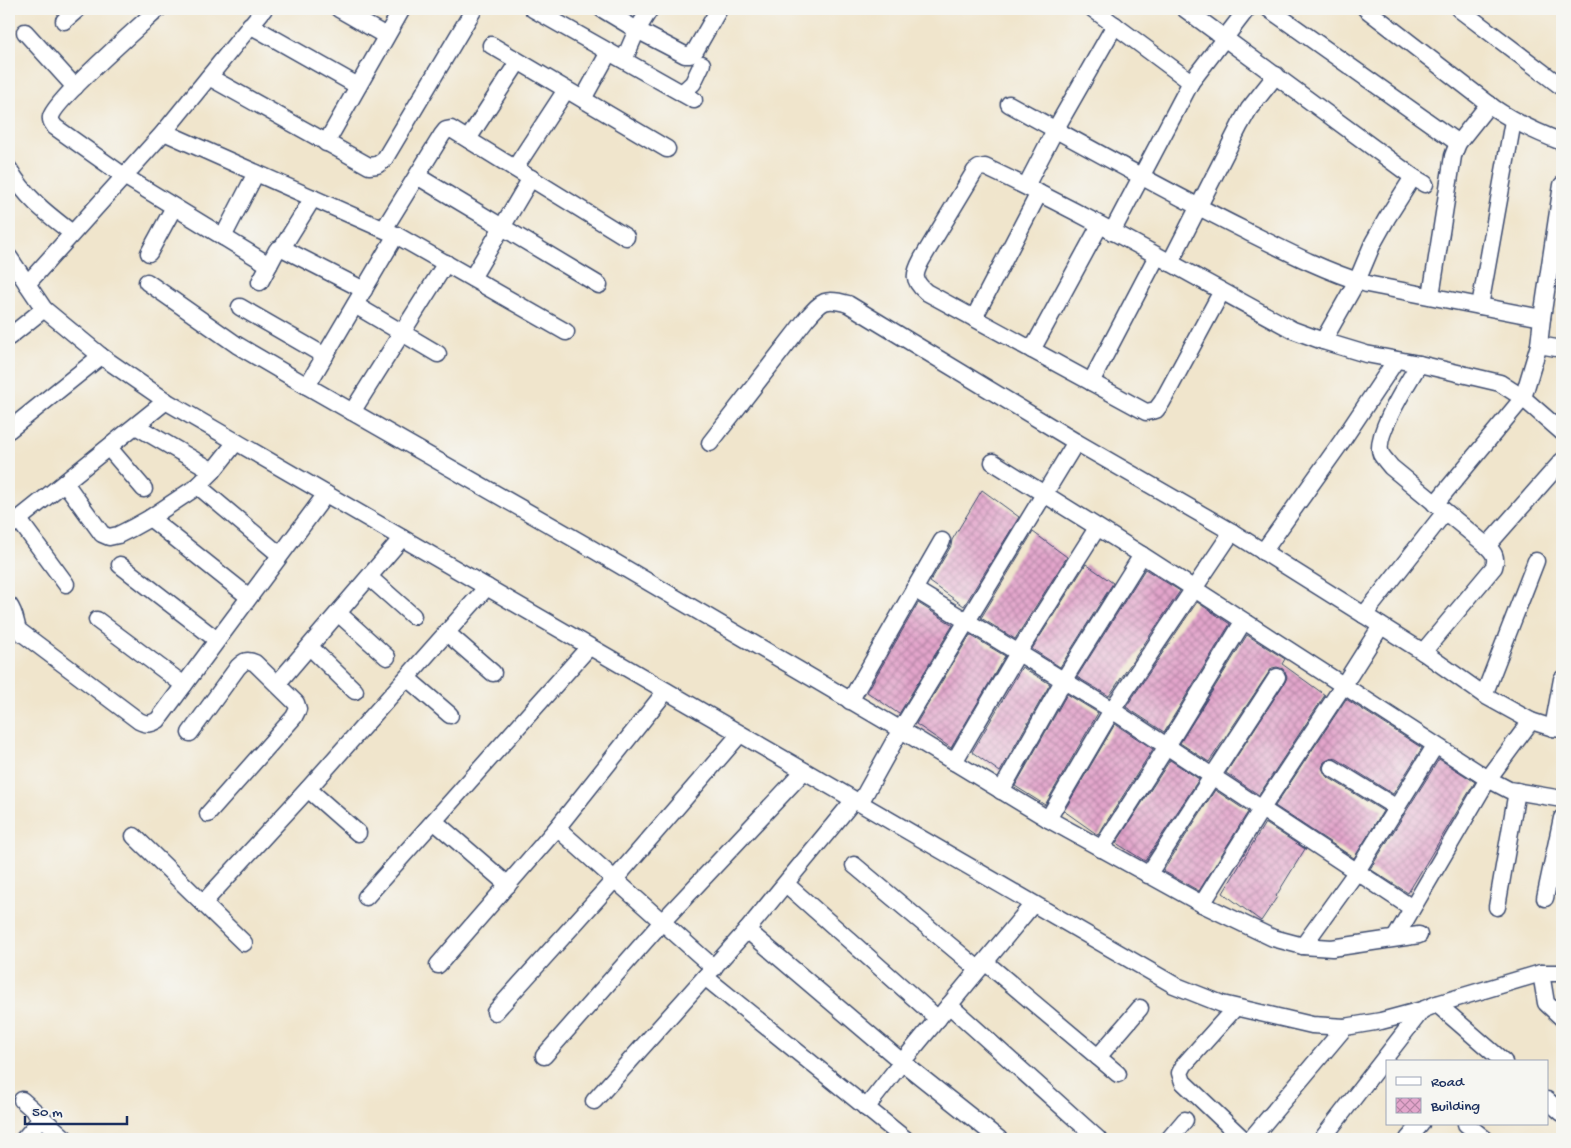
<svg xmlns="http://www.w3.org/2000/svg" width="1571" height="1148" font-family="'Gochi Hand',sans-serif">
<style>
.building{fill:url(#building-cross-hatch)}
.lines{fill:none;stroke-linecap:round;stroke-linejoin:round}
.minor-casing{stroke:#3b4a6e;stroke-width:19}
.minor{stroke:#fff;stroke-width:16}
</style>
<defs>
<pattern id="building-cross-hatch" width="8" height="8" patternUnits="userSpaceOnUse" patternTransform="scale(1.25)"><rect width="8" height="8" fill="#e3a5cb"/><path d="M0 0l8 8M0 8l8-8" fill="none" stroke="#b787a8"/></pattern>
</defs>
<rect width="100%" height="100%" fill="#f6f6f2"/>
<filter id="ink" filterUnits="userSpaceOnUse"><feTurbulence type="fractalNoise" baseFrequency=".02" numOctaves="2"/><feDisplacementMap in="SourceGraphic" scale="10" xChannelSelector="R" yChannelSelector="G"/><feConvolveMatrix kernelMatrix="1 2 1 2 8 2 1 2 1" color-interpolation-filters="sRGB"/></filter>
<filter id="wash" filterUnits="userSpaceOnUse"><feTurbulence type="fractalNoise" baseFrequency=".0096" numOctaves="4" result="noise"/><feDisplacementMap in="SourceGraphic" scale="20" xChannelSelector="R" yChannelSelector="G"/><feGaussianBlur stdDeviation="1.12" result="paint"/><feColorMatrix in="noise" values="0 0 0 0 0 0 0 0 0 0 0 0 0 0 0 0 0 1.4 0 .05"/><feComposite in="paint" operator="in"/></filter>
<g filter="url(#wash)">
<rect width="100%" height="100%" fill="#f0e5cc"/>
<g id="blocks">
<g class="building">
<path d="M982,490L1019,517L964,606L930,582L951,546L952,540Z"/>
<path d="M1033,532L1067,557L1015,639L981,618Z"/>
<path d="M1086,564L1113,583L1060,667L1032,649Z"/>
<path d="M1145,569L1180,591L1109,696L1077,677Z"/>
<path d="M1197,602L1230,624L1164,732L1126,707Z"/>
<path d="M918,603L953,625L899,714L867,692Z"/>
<path d="M970,635L1005,656L951,748L916,724Z"/>
<path d="M1247,635L1285,659L1282,664L1325,695L1259,795L1226,773L1285,682L1287,677L1283,669L1277,667L1272,668L1269,672L1209,762L1180,743Z"/>
<path d="M1022,667L1050,684L1000,772L972,752Z"/>
<path d="M1067,694L1098,713L1045,805L1015,786Z"/>
<path d="M1346,699L1422,748L1393,794L1337,759L1332,758L1324,762L1322,768L1326,776L1383,811L1354,858L1275,806Z"/>
<path d="M1115,724L1153,749L1098,835L1064,811Z"/>
<path d="M1439,759L1475,782L1408,893L1370,869Z"/>
<path d="M1170,760L1199,779L1145,861L1116,843Z"/>
<path d="M1215,790L1248,812L1199,891L1163,871Z"/>
<path d="M1265,823L1305,849L1276,896L1277,897L1261,921L1223,893Z"/>
</g>
</g>
</g>
<g filter="url(#ink)">
<use href="#blocks" fill-opacity="0" stroke="#3b4a6e" stroke-width="1"/>
<g class="lines">
<g class="minor-casing">
<g id="minor">
<path d="M158,9C142,24 54,101 51,117C50,121 53,124 55,127L124,176L269,265"/>
<path d="M339,9L386,36"/>
<path d="M533,9L694,100"/>
<path d="M602,9L637,30L685,55H690L695,51L719,9"/>
<path d="M1093,9L1191,82"/>
<path d="M1185,9L1413,177L1425,184"/>
<path d="M1269,9L1458,143"/>
<path d="M1366,9L1494,108C1516,123 1538,133 1562,142"/>
<path d="M1459,9L1562,87"/>
<path d="M64,21L78,9"/>
<path d="M250,25L358,86"/>
<path d="M25,32L75,87"/>
<path d="M491,45L667,149"/>
<path d="M624,60L637,30L650,9"/>
<path d="M209,77L369,166L377,165L384,160L474,9"/>
<path d="M682,93L693,83L702,64"/>
<path d="M583,99L609,52"/>
<path d="M1009,104C1087,147 1164,190 1244,230C1284,250 1324,271 1367,284L1542,318"/>
<path d="M164,132L396,235L566,332"/>
<path d="M468,139L518,62"/>
<path d="M326,143L402,9"/>
<path d="M515,168L566,90"/>
<path d="M9,169C26,198 46,213 72,233"/>
<path d="M417,176L599,285"/>
<path d="M1026,186L1055,130L1115,25"/>
<path d="M384,229L442,135L446,130L451,129L626,237"/>
<path d="M1112,232L1191,82L1247,9"/>
<path d="M223,237L256,173"/>
<path d="M282,248L313,198"/>
<path d="M149,253L174,207"/>
<path d="M9,257L44,309L101,356L169,403L1174,985L1222,1004L1312,1025L1345,1027L1381,1021L1422,1010L1437,1004L1541,973H1562"/>
<path d="M1170,263L1240,125L1249,109L1276,75"/>
<path d="M472,278L531,178"/>
<path d="M147,282L237,345L307,386L587,546L913,737L1048,819L1202,904L1273,938L1303,946L1332,948L1419,935"/>
<path d="M260,282L277,250L282,248L364,290"/>
<path d="M27,284L164,132L264,9"/>
<path d="M1222,291L1162,402L1156,410L1146,412L926,292C912,280 914,274 922,259L975,171L979,168L985,167C1090,216 1191,275 1293,330L1323,341L1366,354L1419,364L1500,383L1523,398L1562,432"/>
<path d="M1431,296L1453,156L1458,143L1489,104"/>
<path d="M355,305L438,354"/>
<path d="M1480,306L1513,121"/>
<path d="M240,307L325,356"/>
<path d="M974,318L1039,193"/>
<path d="M9,337L44,309"/>
<path d="M1323,341L1357,281L1373,243L1387,218L1413,177"/>
<path d="M1539,345L1562,349"/>
<path d="M1032,350L1100,225"/>
<path d="M1419,364C1409,381 1373,436 1381,454C1383,458 1388,463 1391,467L1487,546C1494,553 1497,557 1494,567L1423,652"/>
<path d="M1091,382L1157,256"/>
<path d="M307,386L396,235"/>
<path d="M352,412L446,263"/>
<path d="M136,426L213,471"/>
<path d="M9,430L101,356"/>
<path d="M710,443L807,318C822,301 825,297 848,304L1076,442"/>
<path d="M109,448L144,489"/>
<path d="M993,462L1142,555L1488,779L1509,790L1562,799"/>
<path d="M65,483L102,534L109,537L118,535L132,528L150,518L198,486L213,471L236,442"/>
<path d="M198,486L280,555"/>
<path d="M1435,504L1523,398L1539,345L1542,318L1562,185"/>
<path d="M150,518L249,597"/>
<path d="M19,520L66,584"/>
<path d="M9,527L166,401"/>
<path d="M1487,546L1562,461"/>
<path d="M1263,552L1342,441L1396,360"/>
<path d="M120,565L217,640"/>
<path d="M369,577L413,616"/>
<path d="M914,589L1112,710L1412,908"/>
<path d="M9,605C15,613 15,620 18,630L139,721C147,725 151,724 158,720L326,494"/>
<path d="M338,613L387,657"/>
<path d="M1364,615L1445,512"/>
<path d="M97,620L184,685"/>
<path d="M447,633L493,673"/>
<path d="M310,647L355,691"/>
<path d="M407,678L450,715"/>
<path d="M277,684L402,538"/>
<path d="M1484,695L1536,561"/>
<path d="M850,701L942,541"/>
<path d="M1553,728L1562,679"/>
<path d="M190,733L238,667C244,661 247,659 255,663L296,703L298,709L294,717L208,814"/>
<path d="M954,762L1018,653L1097,528"/>
<path d="M1332,768L1397,808"/>
<path d="M308,789L358,833"/>
<path d="M1001,791L1063,681L1142,555"/>
<path d="M860,803L900,731L1076,442L1232,532L1423,652L1484,695L1531,721L1553,728L1562,729"/>
<path d="M1048,819L1112,710L1232,532"/>
<path d="M434,821L508,885"/>
<path d="M557,828L714,968"/>
<path d="M134,836L244,943"/>
<path d="M1101,849L1167,746L1243,622"/>
<path d="M854,865L978,969"/>
<path d="M1148,875L1277,677"/>
<path d="M786,884L938,1019"/>
<path d="M366,897L589,647"/>
<path d="M1545,898L1562,818"/>
<path d="M203,903L308,789L487,587"/>
<path d="M1202,904L1262,808L1343,686L1381,626"/>
<path d="M1497,907L1517,791"/>
<path d="M747,930L902,1062L999,1139"/>
<path d="M1395,938L1488,779L1531,721"/>
<path d="M1303,946L1357,871L1435,746"/>
<path d="M985,962L1118,1074"/>
<path d="M438,965L557,828L666,691"/>
<path d="M1541,973L1546,1003L1562,1018"/>
<path d="M705,977L905,1139"/>
<path d="M1437,1004L1504,1062"/>
<path d="M949,1005L1098,1139"/>
<path d="M1235,1008L1184,1065L1180,1073L1183,1082L1243,1139"/>
<path d="M495,1012L615,879L740,734"/>
<path d="M544,1056L662,922L804,771"/>
<path d="M1098,1057L1140,1008"/>
<path d="M22,1100L66,1139"/>
<path d="M1547,1100L1562,1113"/>
<path d="M594,1101L747,930L854,800"/>
<path d="M866,1108L902,1062L1033,904"/>
<path d="M1466,1124L1485,1139"/>
<path d="M24,1139L42,1118"/>
<path d="M1169,1139L1185,1120"/>
<path d="M1251,1139L1345,1027"/>
<path d="M1322,1139L1422,1010"/>
<path d="M1408,1139L1421,1124"/>
</g>
</g>
<use href="#minor" class="minor"/>
</g>
</g>
<rect width="1571" height="1148" fill="none" stroke="#f6f6f2" stroke-width="30"/>
<rect x="1386" y="1060" width="162" height="65" fill="#f6f6f2" stroke="#9ea6b7"/>
<rect x="1396" y="1077" width="25" height="8" fill="#ffffff" stroke="#9ea6b7"/>
<text x="1431" y="1086" font-size="15" fill="#1b2f5e">Road</text>
<rect x="1396" y="1098" width="25" height="15" fill="url(#building-cross-hatch)" stroke="#9ea6b7"/>
<text x="1431" y="1110" font-size="15" fill="#1b2f5e">Building</text>
<path d="M25 1116v8h102v-8" fill="none" stroke="#1b2f5e" stroke-width="2.5"/>
<text x="32" y="1116" font-size="15" fill="#1b2f5e" stroke="#f6f6f2" stroke-width="4" paint-order="stroke">50 m</text>
</svg>
